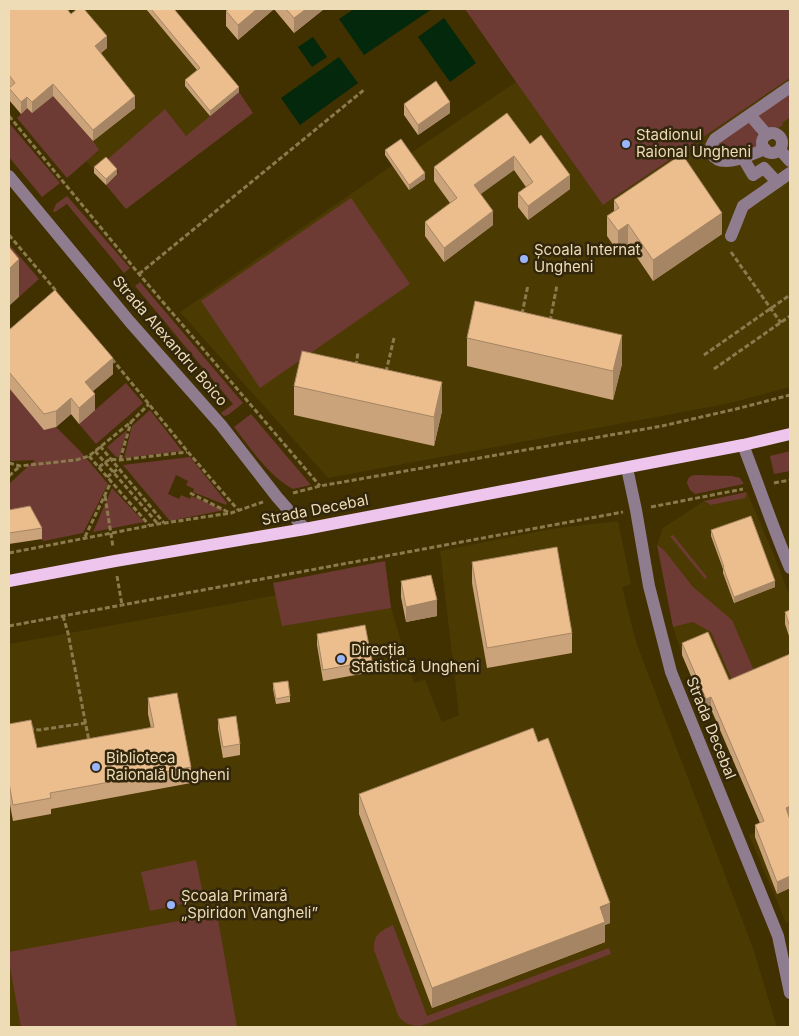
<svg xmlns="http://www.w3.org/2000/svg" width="799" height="1036" font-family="Inter,sans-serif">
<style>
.built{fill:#4c3a03}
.green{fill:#6e3b34}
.water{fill:#03280c}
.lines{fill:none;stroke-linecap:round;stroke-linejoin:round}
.path{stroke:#8b7a4d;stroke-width:3;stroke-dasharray:5 2.5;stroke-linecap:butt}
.minor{stroke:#907c8f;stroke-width:12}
.major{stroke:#eec5ec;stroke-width:12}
.wall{fill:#cba37a}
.shaded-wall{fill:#a58563}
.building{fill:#ecbe8e;stroke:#a58563}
.poi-dot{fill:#99b5fd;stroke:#32270d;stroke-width:2}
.labels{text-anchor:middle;stroke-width:5;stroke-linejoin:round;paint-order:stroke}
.poi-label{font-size:15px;fill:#eddcb5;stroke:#32270d;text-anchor:start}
.street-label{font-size:15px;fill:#eddcb5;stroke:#32270d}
</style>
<rect width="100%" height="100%" fill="#413000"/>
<g class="built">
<path d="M76,9H170L239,92L253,113L126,209L86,161L99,151L53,96L32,113L27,109L21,114L9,100L15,95L9,87V17L65,18Z"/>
<path d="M790,78V387L726,404L328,478L180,312L384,171L516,82L603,205Z"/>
<path d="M747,492L773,553L790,596V921L786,923L749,835L762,829L712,709L706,711L682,655L673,627L692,622L657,545L663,528L704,501L711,505L744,498Z"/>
<path d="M618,521L631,584L622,587L636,642L753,948L777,1027H9V644L251,600L386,573L391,608L414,683L425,680L442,722L459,715L440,551L551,529Z"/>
</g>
<g class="green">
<path d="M465,9H790V78L603,205L516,82Z"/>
<path d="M239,92L253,113L126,209L106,185L119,172L108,159L165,109L186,136Z"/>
<path d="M790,94V119L789,118L782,123L783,125L778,128L773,127L768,128L756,115Z"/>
<path d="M53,96L93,141L99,150L67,178L17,118L27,108L32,113Z"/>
<path d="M748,120L758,130L756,132L759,136L757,146L734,158L718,155L716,144Z"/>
<path d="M9,123L60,183L42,197L9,157Z"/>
<path d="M67,196L130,268L124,273L67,204L55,212L53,211L56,204Z"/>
<path d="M351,198L410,284L260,388L201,301Z"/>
<path d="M9,244L39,279L19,297L9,284Z"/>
<path d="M140,282L243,403L228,415L224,416L221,413L233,404L135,286Z"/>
<path d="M126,383L143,403L96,444L79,424Z"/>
<path d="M9,388L44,429L56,427L81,452L108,484L83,533L44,541L9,520V484L35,460L11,461L9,458Z"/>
<path d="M150,410L182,451L124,458L132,426Z"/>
<path d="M251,414L311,485L293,489C268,475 251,449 234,427Z"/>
<path d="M127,430L120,457H116L107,447Z"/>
<path d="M790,451V471L774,474L770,456Z"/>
<path d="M190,457L227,503L226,505L193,492L194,489L186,485L188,481L176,475L168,494L179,499L181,495L190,499L191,496L224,510L170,521L123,465Z"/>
<path d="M695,475L732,476L740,478L744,484L695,494L690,490L687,483C688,478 689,476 695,475Z"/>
<path d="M112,488L144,522L93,532Z"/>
<path d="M747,492L745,498L711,505L704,501Z"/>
<path d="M673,535L707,577L705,579L670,536Z"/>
<path d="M657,545L664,550L693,587L732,620L758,680L736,689L711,632L693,622L673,627Z"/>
<path d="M385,561L391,608L282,626L273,583Z"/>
<path d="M196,860L204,899L150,911L141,872Z"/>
<path d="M217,914L237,1027H21L9,962V952Z"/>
<path d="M393,925L427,1016L609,948L611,954L421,1026C410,1026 403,1023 398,1015L374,950C373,935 380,931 393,925Z"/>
</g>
<g class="water">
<path d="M354,9H432L364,55L339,19Z"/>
<path d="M444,18L476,63L450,82L418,37Z"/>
<path d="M313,37L327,57L312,67L298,47Z"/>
<path d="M339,57L358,83L300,125L281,98Z"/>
</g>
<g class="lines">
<g class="path">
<path d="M9,116L139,274L320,486"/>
<path d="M9,235L57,292"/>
<path d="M731,252L781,323"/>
<path d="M139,274L365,89"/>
<path d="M522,314L528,285"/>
<path d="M550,321L557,285"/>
<path d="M704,355L790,295"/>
<path d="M112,359L188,452L238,510"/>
<path d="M356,366L358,352"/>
<path d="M714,369L790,316"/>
<path d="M386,372L394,338"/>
<path d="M100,446L164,523"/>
<path d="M95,451L158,524"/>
<path d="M89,456L149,525"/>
<path d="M120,460L131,422"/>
<path d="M9,463L20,466L76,460L89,456L131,422L149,404"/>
<path d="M99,467L110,459L120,460L187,452"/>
<path d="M9,476L19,467"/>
<path d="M107,477L119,468"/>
<path d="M774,483L790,480"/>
<path d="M190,493L230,513"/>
<path d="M293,493L320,486L662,426L736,409L790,395"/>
<path d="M105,496L113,547"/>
<path d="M651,507L743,489"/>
<path d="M85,537L111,482"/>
<path d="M9,553L158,524L231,513L263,502"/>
<path d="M117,576L122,605"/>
<path d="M63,616L68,633L89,741"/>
<path d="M9,626L623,512"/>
<path d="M29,728L39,730L86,723"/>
</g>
<g class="minor">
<path d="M750,115L767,135"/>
<circle cx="772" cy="143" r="10"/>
<path d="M765,149C752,154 721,170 712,154C709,148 712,143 715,139L790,87"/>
<path d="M780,150L790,161"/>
<path d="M743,158L753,175L764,168L777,182"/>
<path d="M9,176L130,322L221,425L277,497L305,529"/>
<path d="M731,236L743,206L790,173"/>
<path d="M743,445C759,486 773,528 790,568"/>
<path d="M627,468L636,510L649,586L671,672L778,936L790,993"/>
</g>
<path class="major" d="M9,581L115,561L305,529L743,445L790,434"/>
</g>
<g class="wall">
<path d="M9,9L71,14L107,48L101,53L135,108L93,141L53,96L32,113L27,108L21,114L9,100Z"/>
<path d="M146,9H174L239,92L210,116L185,86V80L197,70Z"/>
<path d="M229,9H324L294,33L274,9L238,40L226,26V11Z"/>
<path d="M404,104L450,113L418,135L404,115Z"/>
<path d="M530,144L570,189L528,220L518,207V193L526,187L514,170L480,194L493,225L444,262L425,236V222L450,203L434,181V167Z"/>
<path d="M385,150L425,179L409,190L385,155Z"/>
<path d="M94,167L117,174L106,185L94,173Z"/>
<path d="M614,200L722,234L653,281L628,244L618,252L607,236V216L614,211Z"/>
<path d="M9,330L113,374L93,391L95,410L79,424L71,414L56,427L44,430L9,388Z"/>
<path d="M467,338L622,364L613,400L467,366Z"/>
<path d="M294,386L442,411L434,446L294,415Z"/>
<path d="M9,510L42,528V539L9,544Z"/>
<path d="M711,530L775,587L734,603L723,573V569L711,536Z"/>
<path d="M472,562L572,633V653L487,668L472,583Z"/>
<path d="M401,581L437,616L406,622L401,597Z"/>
<path d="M790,610V639L785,624V612Z"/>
<path d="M317,634L372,661V672L323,681L317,645Z"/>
<path d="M682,643L729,680L790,818V888L777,894L755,837V825L760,823L711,709L706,711L682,655Z"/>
<path d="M273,683L290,696V702L276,704L273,689Z"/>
<path d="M148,698L191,767V783L51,809V814L13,821L9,799V724L37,748L151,728L148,714Z"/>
<path d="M218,719L240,744V755L223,758L218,729Z"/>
<path d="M359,794L610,923L605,925V942L432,1008L359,814Z"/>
</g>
<g class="shaded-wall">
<path d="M257,9H274L238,40V25Z"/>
<path d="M306,9H324L294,33V18Z"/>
<path d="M107,36V48L95,57V46Z"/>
<path d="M53,84V96L32,113V102Z"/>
<path d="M239,87V92L210,116V111Z"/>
<path d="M135,96V108L93,141V130Z"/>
<path d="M27,97V108L21,114V102Z"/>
<path d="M450,102V113L418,135V125Z"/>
<path d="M514,156V170L474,199V185Z"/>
<path d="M117,169V174L106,185V179Z"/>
<path d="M425,173V179L409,190V185Z"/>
<path d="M570,175V189L528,220V206Z"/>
<path d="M493,211V225L444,262V248Z"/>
<path d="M722,213V234L653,281V260Z"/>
<path d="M628,224V244L618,252V231Z"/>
<path d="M19,259V297L9,306V269Z"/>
<path d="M622,335V364L613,400V371Z"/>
<path d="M113,358V374L85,398V382Z"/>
<path d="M442,382V411L434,446V417Z"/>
<path d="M95,394V410L79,424V408Z"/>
<path d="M71,398V414L56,427V411Z"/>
<path d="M775,581V587L734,603V597Z"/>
<path d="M437,600V616L406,622V607Z"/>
<path d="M711,697V709L706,711V699Z"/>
<path d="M790,806V818L786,820V808Z"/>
<path d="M790,876V888L777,894V882Z"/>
<path d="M610,903V923L605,925V942L432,1008V988Z"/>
</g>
<g class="building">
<path d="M9,9H67L71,14L77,9H84L107,36L95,46L135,96L93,130L53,84L32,102L27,97L21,102L9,88L15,83L9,75Z"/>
<path d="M151,9H174L239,87L210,111L185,80L200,68Z"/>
<path d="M229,9H257L238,25L226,11Z"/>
<path d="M286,9H306L294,18Z"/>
<path d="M436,81L450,102L418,125L404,104Z"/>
<path d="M507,113L530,144L541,135L570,175L528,206L518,193L533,182L514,156L474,185L493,211L444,248L425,222L457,198L434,167Z"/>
<path d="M401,139L425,173L409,185L385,150Z"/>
<path d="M682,154L722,213L653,260L628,224L618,231L607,216L619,208L614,200Z"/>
<path d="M106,157L117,169L106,179L94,167Z"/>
<path d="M9,247L19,259L9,269Z"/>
<path d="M55,290L113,358L85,382L95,394L79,408L71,398L56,411L44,414L9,372V330Z"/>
<path d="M475,301L622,335L613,371L467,338Z"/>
<path d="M302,351L442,382L434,417L294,386Z"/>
<path d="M30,506L42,528L9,533V510Z"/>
<path d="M751,516L775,581L734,597L723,567H724L711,530Z"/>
<path d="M557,547L572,633L487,648L472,562Z"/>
<path d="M431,575L437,600L406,607L401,581Z"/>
<path d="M790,610V627L785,612Z"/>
<path d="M365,625L372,661L323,670L317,634Z"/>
<path d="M708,632L729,680L790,654V806L786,808L790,820V876L777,882L755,825L764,821L711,697L706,699L682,643Z"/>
<path d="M288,681L290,696L276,699L273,683Z"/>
<path d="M177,693L191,767L50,793L51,798L13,805L9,783V724L31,720L37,748L154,727L148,698Z"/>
<path d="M236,716L240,744L223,747L218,719Z"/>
<path d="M533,728L538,742L548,738L610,903L600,907L605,922L432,988L359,794Z"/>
</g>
<g class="poi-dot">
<circle cx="626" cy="144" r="5"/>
<circle cx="524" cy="259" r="5"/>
<circle cx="341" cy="659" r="5"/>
<circle cx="96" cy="767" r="5"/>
<circle cx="171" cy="905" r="5"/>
</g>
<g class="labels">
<g class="poi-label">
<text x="636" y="140">Stadionul<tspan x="636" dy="17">Raional Ungheni</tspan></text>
<text x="534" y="255">Școala Internat<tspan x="534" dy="17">Ungheni</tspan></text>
<text x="351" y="655">Direcția<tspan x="351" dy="17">Statistică Ungheni</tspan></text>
<text x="106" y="763">Biblioteca<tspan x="106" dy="17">Raională Ungheni</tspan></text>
<text x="181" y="901">Școala Primară<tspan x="181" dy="17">„Spiridon Vangheli”</tspan></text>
</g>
<g class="street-label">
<text transform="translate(170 341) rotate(49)" y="5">Strada Alexandru Boico</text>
<text transform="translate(315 510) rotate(-11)" y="5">Strada Decebal</text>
<text transform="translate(711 728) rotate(68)" y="5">Strada Decebal</text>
</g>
</g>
<rect width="799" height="1036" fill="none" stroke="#eddcb5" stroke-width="20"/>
</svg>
